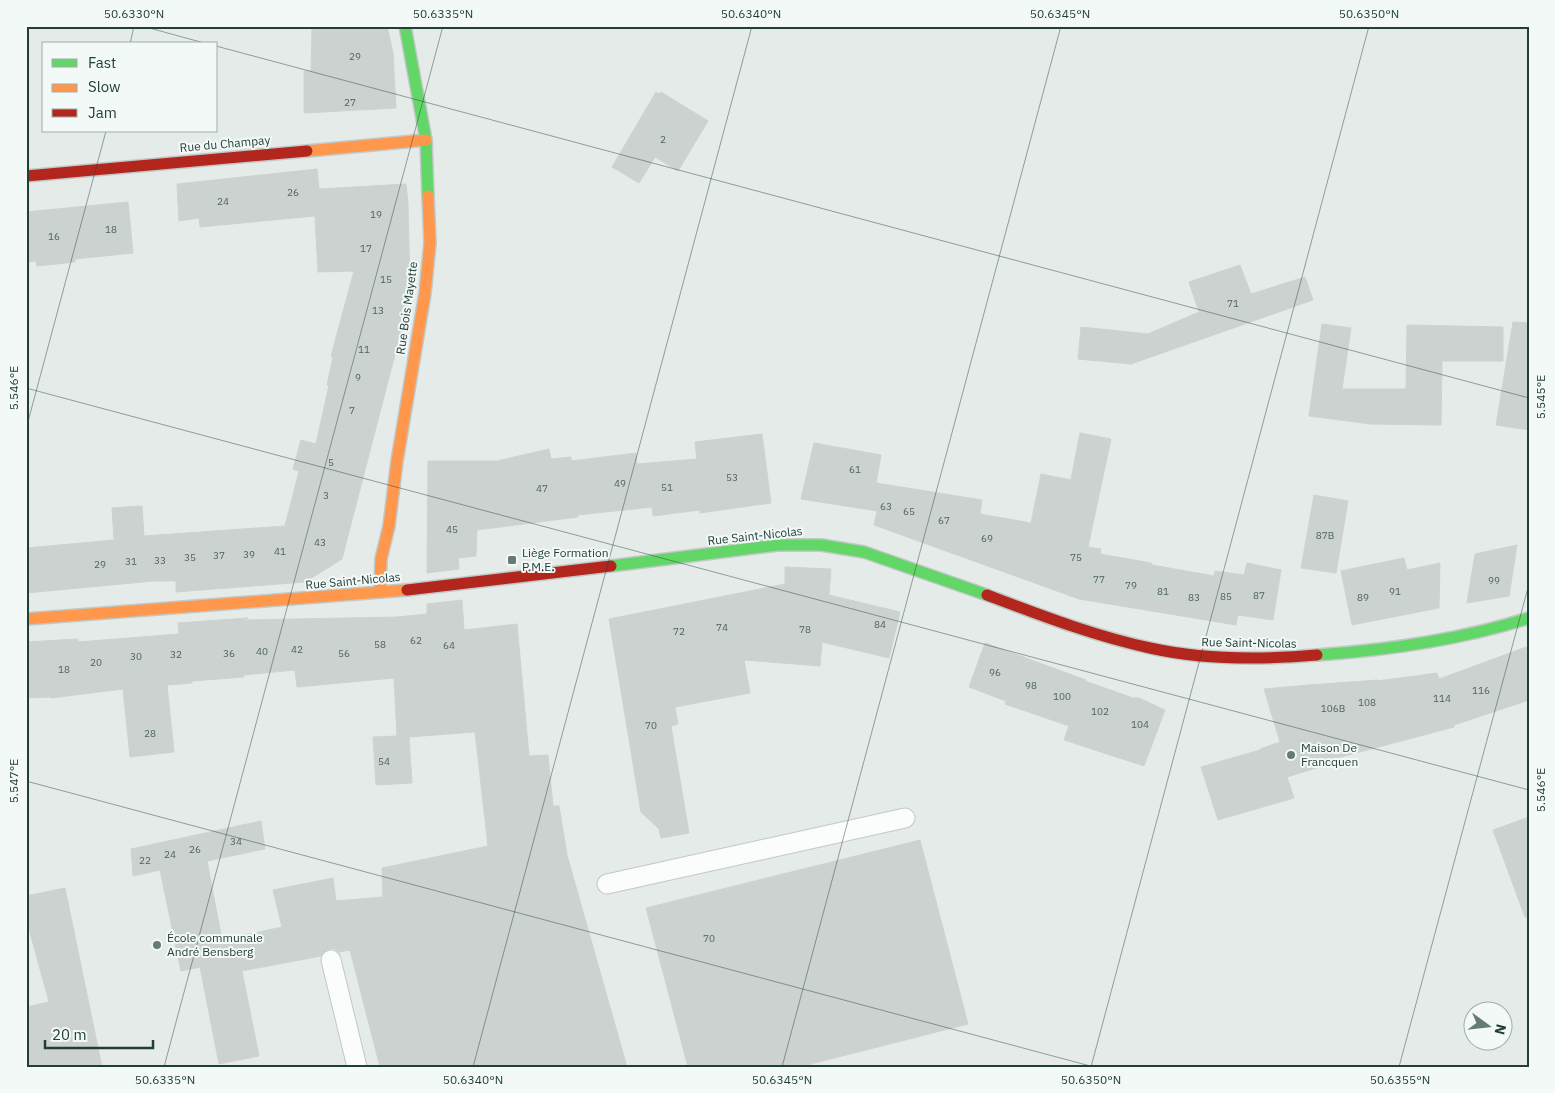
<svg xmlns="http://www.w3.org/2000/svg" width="1555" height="1093" font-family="'IBM Plex Sans',sans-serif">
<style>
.building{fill:#ccd2d0;stroke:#ced3d1}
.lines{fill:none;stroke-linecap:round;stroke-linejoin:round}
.lane-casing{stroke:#c2c8c5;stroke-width:21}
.fast-casing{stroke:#c1c8c6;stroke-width:14}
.slow-casing{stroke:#c1c8c6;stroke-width:14}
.jam-casing{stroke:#c1c8c6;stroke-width:14}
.lane{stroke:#fbfcfc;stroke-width:19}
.fast{stroke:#63d668;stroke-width:11}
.slow{stroke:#ff974d;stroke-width:11}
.jam{stroke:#b3261e;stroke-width:11}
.ticks{fill:none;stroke:#223e39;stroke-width:1;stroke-opacity:0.45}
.poi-dot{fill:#667b76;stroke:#f3f9f7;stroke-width:2}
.labels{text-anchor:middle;stroke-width:4;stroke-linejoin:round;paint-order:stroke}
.number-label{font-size:10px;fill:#4d6460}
.street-label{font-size:12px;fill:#223e39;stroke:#f3f9f7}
.poi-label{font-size:12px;fill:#223e39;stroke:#f3f9f7;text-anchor:start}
.neatline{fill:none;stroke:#223e39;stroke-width:2}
.ticks-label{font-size:12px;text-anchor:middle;fill:#223e39}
</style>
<rect width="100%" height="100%" fill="#e5ebe8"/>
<g class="building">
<path d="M344,26H387L393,53L396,108L304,113V71H311L312,28Z"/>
<path d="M656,92L659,94L661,92L708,121L678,171L655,157L639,183L612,167Z"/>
<path d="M317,169L319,189L406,184L408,203L410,289L406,312L342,559L305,582L176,592V581H154L26,593V548L114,540L112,508L142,506L144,536L285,526L299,471L293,469L301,440L316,444L329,385H327L333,357L331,356L354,271L318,272L315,216L200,227L199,218L179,221L177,184Z"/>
<path d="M128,202L133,253L75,259V262L37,266L36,261L26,262V212Z"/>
<path d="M1240,265L1251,294L1305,277L1313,300L1131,364L1078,359L1081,327L1148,334L1199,312L1189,282Z"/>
<path d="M1513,322L1529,323V430L1496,425Z"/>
<path d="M1322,324L1351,328L1342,389H1406L1407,325L1503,327V361H1442L1441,425L1371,424L1309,416Z"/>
<path d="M1080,433L1111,439L1088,547L1101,549L1100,554L1151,563L1152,565L1214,576L1215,571L1244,575L1247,563L1281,570L1273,620L1238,615L1236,625L1079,599L874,525L877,511L801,499L814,443L881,455L876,483L982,500L980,514L1031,523L1041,474L1071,480Z"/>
<path d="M762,434L771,503L700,513V510L653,516L652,507L578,515V517L477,530L476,556L458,558L459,569L427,573L428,461H497L549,449L551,459L571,457V461L636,453L637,464L697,459L695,442Z"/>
<path d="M1314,495L1348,501L1336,573L1301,568Z"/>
<path d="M1517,545L1509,596L1467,603L1475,554Z"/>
<path d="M1404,558L1407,570L1440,563L1439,608L1352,625L1341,571Z"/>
<path d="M785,567L831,569L829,595L900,612L889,658L822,642L820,666L744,660L750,693L675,707L678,724L671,726L689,833L661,838L659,829L641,812L609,619L785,584Z"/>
<path d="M462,600L464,630L517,624L529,756L548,755L553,806H559L567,855L627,1067H380L350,950L339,952L335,949H329L324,952L321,956L242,971L259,1056L219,1064L200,967L181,971L160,870L133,876L131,849L261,821L265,849L207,861L222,940L282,927L273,890L333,878L336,901L383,897L382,868L488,846L475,732L409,737L412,783L376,785L373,737L397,736L394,678L297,687L295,670L244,675V677L192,681V683L167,685L174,752L130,757L123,689L51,698V697L26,698V642L78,639V642L179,634L178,623L248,618L244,620L397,617L427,614V604Z"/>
<path d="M985,643L1086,680L1085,681L1133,698H1139L1165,710L1144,766L1064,740L1069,726L1005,704L1006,701L969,687Z"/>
<path d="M1529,646V700L1454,725V727L1322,762L1323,766L1287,777L1294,798L1218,820L1201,767L1260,750V749L1280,742L1264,689L1308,685L1378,680V681L1437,673L1439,679Z"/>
<path d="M1529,817V917H1525L1493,830Z"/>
<path d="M920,840L968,1024L799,1067H688L646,908Z"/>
<path d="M65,888L102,1067H26V1007L49,1002L26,918V896Z"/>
</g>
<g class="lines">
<g class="lane-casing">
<g id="lane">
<path d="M607,884L905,818"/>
<path d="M331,960L357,1067"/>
</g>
</g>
<g class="fast-casing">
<g id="fast">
<path d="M405,26L426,140L428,196"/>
<path d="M611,566L778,545H821L864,552L987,595"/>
<path d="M1317,655C1389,650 1460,640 1529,618"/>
</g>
</g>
<g class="slow-casing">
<g id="slow">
<path d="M307,151L426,140"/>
<path d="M380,592L381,559L389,526L397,461L425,293L430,243L428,196"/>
<path d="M26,619L407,590"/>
</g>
</g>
<g class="jam-casing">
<g id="jam">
<path d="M26,176L307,151"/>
<path d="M407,590L611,566"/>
<path d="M987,595C1040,615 1094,636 1150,648C1204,660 1261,660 1317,655"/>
</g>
</g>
<use href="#lane" class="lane"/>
<use href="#fast" class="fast"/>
<use href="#slow" class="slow"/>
<use href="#jam" class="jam"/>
</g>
<path class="ticks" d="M142,26L208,44M130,44L134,26M216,46L1529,398M26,388L1529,790M26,429L106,131M26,781L1094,1067M164,1067L443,26M473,1067L752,26M782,1067L1061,26M1091,1067L1369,26M1399,1067L1529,584"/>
<g class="poi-dot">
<rect x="507" y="555" width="10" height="10" rx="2.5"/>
<circle cx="1291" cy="755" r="5"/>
<circle cx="157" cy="945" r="5"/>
</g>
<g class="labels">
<g class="number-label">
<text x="355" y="60">29</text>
<text x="350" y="106">27</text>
<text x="663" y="143">2</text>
<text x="293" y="196">26</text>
<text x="223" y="205">24</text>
<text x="376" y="218">19</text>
<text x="111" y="233">18</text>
<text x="54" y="240">16</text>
<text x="366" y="252">17</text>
<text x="386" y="283">15</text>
<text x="1233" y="307">71</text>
<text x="378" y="314">13</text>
<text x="364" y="353">11</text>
<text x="358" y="381">9</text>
<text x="352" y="414">7</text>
<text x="331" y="466">5</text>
<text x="855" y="473">61</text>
<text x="732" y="481">53</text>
<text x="620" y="487">49</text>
<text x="667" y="491">51</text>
<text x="542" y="492">47</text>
<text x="326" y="499">3</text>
<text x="886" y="510">63</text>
<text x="909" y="515">65</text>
<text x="944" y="524">67</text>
<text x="452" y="533">45</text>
<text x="1325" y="539">87B</text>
<text x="987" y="542">69</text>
<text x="320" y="546">43</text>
<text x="280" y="555">41</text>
<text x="249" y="558">39</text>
<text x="219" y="559">37</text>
<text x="190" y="561">35</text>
<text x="1076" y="561">75</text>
<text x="160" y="564">33</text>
<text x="131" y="565">31</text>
<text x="100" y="568">29</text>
<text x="1099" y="583">77</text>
<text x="1494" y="584">99</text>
<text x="1131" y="589">79</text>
<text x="1163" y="595">81</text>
<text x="1395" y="595">91</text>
<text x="1259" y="599">87</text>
<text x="1226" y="600">85</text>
<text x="1194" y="601">83</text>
<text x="1363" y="601">89</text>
<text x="880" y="628">84</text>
<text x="722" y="631">74</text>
<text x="805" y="633">78</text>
<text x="679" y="635">72</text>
<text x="416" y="644">62</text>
<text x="380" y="648">58</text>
<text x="449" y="649">64</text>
<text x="297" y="653">42</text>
<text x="262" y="655">40</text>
<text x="229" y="657">36</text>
<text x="344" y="657">56</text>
<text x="176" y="658">32</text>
<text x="136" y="660">30</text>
<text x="96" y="666">20</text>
<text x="64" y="673">18</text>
<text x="995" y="676">96</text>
<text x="1031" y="689">98</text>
<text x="1481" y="694">116</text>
<text x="1062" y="700">100</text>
<text x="1442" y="702">114</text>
<text x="1367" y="706">108</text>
<text x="1333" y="712">106B</text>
<text x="1100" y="715">102</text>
<text x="1140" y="728">104</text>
<text x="651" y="729">70</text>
<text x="150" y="737">28</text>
<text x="384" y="765">54</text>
<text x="236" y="845">34</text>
<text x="195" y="853">26</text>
<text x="170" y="858">24</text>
<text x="145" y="864">22</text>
<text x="709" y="942">70</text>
</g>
<g class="street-label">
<text transform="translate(225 144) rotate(-5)" y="4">Rue du Champay</text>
<text transform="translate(407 308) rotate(-82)" y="4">Rue Bois Mayette</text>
<text transform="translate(755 536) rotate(-6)" y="4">Rue Saint-Nicolas</text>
<text transform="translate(353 581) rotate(-5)" y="4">Rue Saint-Nicolas</text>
<text transform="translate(1249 643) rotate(1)" y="4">Rue Saint-Nicolas</text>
</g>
<g class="poi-label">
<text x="522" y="557">Liège Formation<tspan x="522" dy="14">P.M.E.</tspan></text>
<text x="1301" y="752">Maison De<tspan x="1301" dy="14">Francquen</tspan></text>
<text x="167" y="942">École communale<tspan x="167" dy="14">André Bensberg</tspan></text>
</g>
</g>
<rect width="1555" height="1093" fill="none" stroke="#f3f9f7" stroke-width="55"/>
<rect x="42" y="42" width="175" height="90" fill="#f3f9f7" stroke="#9faeab"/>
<rect x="52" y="59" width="25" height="8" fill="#63d668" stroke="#9faeab"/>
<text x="88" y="68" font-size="15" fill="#223e39">Fast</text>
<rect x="52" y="84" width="25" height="8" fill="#ff974d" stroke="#9faeab"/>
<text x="88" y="92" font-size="15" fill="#223e39">Slow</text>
<rect x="52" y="109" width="25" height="8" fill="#b3261e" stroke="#9faeab"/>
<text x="88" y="118" font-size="15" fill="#223e39">Jam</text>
<g transform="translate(1488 1026) rotate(105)"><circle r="24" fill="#f3f9f7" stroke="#9faeab"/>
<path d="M0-4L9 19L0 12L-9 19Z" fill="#667b76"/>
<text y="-8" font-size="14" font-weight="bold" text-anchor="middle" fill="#223e39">N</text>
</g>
<path d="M45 1040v8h108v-8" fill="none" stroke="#223e39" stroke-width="2.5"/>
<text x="52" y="1040" font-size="15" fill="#223e39" stroke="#f3f9f7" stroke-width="4" paint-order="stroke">20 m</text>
<rect x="28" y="28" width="1500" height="1038" class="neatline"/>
<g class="ticks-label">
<text x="134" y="18">50.6330°N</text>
<text x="443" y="18">50.6335°N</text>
<text x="751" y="18">50.6340°N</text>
<text x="1060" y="18">50.6345°N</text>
<text x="1369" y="18">50.6350°N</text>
<text transform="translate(14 388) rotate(-90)" y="4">5.546°E</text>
<text transform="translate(1541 397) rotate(-90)" y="4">5.545°E</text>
<text transform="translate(14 781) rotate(-90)" y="4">5.547°E</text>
<text transform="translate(1541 790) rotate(-90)" y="4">5.546°E</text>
<text x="165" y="1084">50.6335°N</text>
<text x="473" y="1084">50.6340°N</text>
<text x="782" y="1084">50.6345°N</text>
<text x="1091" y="1084">50.6350°N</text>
<text x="1400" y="1084">50.6355°N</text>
</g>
</svg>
